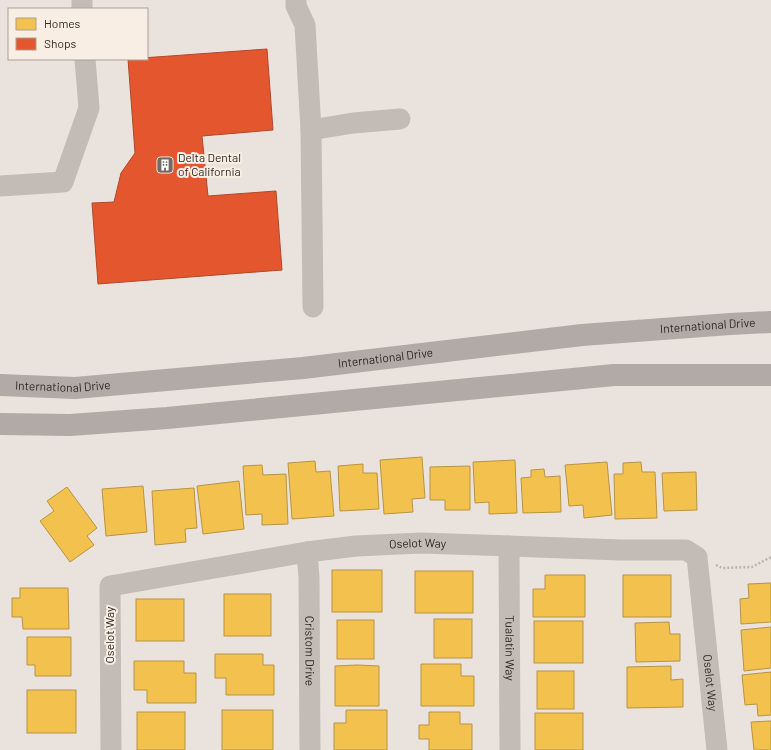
<svg xmlns="http://www.w3.org/2000/svg" width="771" height="750" font-family="Barlow,sans-serif">
<style>
.homes{fill:#f2c14e;stroke:#b99342}
.shops{fill:#e4572e;stroke:#af492b}
.lines{fill:none;stroke-linecap:round;stroke-linejoin:round}
.path{stroke:#bbb4af;stroke-width:2.5;stroke-dasharray:2 2;stroke-linecap:butt}
.minor{stroke:#c3bcb6;stroke-width:21}
.major{stroke:#b1aaa6;stroke-width:22}
.labels{text-anchor:middle;stroke-width:4;stroke-linejoin:round;paint-order:stroke}
.poi-label{font-size:12px;fill:#332925;stroke:#f8eee3;text-anchor:start}
.street-label{font-size:12px;fill:#332925;stroke:#f8eee3}
</style>
<rect width="100%" height="100%" fill="#eae3dd"/>
<g class="homes">
<path d="M422,457L425,498L412,499L413,512L384,514L380,460Z"/>
<path d="M515,460L517,513L489,514V502L475,503L473,462Z"/>
<path d="M315,461L316,472L330,471L334,516L292,519L288,463Z"/>
<path d="M607,462L612,515L584,518L583,505L569,506L565,465Z"/>
<path d="M641,462L642,472H655L657,518L615,519L614,474H623V463Z"/>
<path d="M363,464V473H377L379,509L340,511L338,466Z"/>
<path d="M262,465L263,475L286,474L288,524L262,525V514L246,515L243,466Z"/>
<path d="M470,466V510H445V500H430V467Z"/>
<path d="M544,469L545,477L560,476L561,512L523,513L521,478L531,477V470Z"/>
<path d="M696,472L697,510L664,511L662,473Z"/>
<path d="M239,481L244,529L203,534L197,486Z"/>
<path d="M143,486L147,532L106,536L102,489Z"/>
<path d="M67,487L97,528L87,536L94,545L70,562L40,521L54,511L47,501Z"/>
<path d="M194,488L197,528L185,529L186,542L155,545L152,491Z"/>
<rect x="332" y="570" width="50" height="42"/>
<rect x="415" y="571" width="58" height="42"/>
<path d="M545,575H585V617H533V589H545Z"/>
<rect x="623" y="575" width="48" height="42"/>
<path d="M771,583V622L741,624L740,599L749,598L748,584Z"/>
<path d="M20,588H68L69,629H23L22,617H12V598H20Z"/>
<rect x="224" y="594" width="47" height="42"/>
<rect x="136" y="599" width="48" height="42"/>
<rect x="434" y="619" width="38" height="39"/>
<rect x="337" y="620" width="37" height="39"/>
<rect x="534" y="621" width="49" height="42"/>
<path d="M669,622L670,634H680V661L636,662L635,623Z"/>
<path d="M771,627V668L744,671L741,630Z"/>
<path d="M27,637H71V676H35V665H27Z"/>
<path d="M215,654H263V665H274V695H226V678H215Z"/>
<path d="M134,661H184V673H196V703H147V690H134Z"/>
<path d="M421,664H461V676H474V706H421Z"/>
<path d="M357,665L379,666V706H335V666Z"/>
<path d="M671,666V680L683,679V707L627,708V667Z"/>
<rect x="537" y="671" width="37" height="38"/>
<path d="M771,672V715L758,716L757,704L745,705L742,675Z"/>
<rect x="27" y="690" width="49" height="43"/>
<rect x="222" y="710" width="51" height="40"/>
<path d="M346,710H387V750H334V723H346Z"/>
<rect x="137" y="712" width="48" height="38"/>
<path d="M429,712H460V724H472V750H429V739H419V725H429Z"/>
<rect x="535" y="713" width="48" height="37"/>
<path d="M771,721V750H754L751,722Z"/>
</g>
<path class="shops" d="M267,49L273,130L202,136L208,196L276,191L282,270L98,284L92,203L114,202L121,173L135,153L128,59Z"/>
<g class="lines">
<path class="path" d="M716,565L722,568L752,567L771,557"/>
<g class="minor">
<path d="M82,0V9"/>
<path d="M296,0V6L305,25L311,130L313,307"/>
<path d="M311,130L353,123L400,119"/>
<path d="M0,186L63,182L89,108L85,59"/>
<path id="s1" d="M509,546L510,750"/>
<path id="s2" d="M307,552L309,577L310,750"/>
<path id="s3" d="M111,750L110,586L307,552L356,546L421,543L621,550H686L697,557L717,750"/>
</g>
<g class="major">
<path id="s4" d="M0,385L75,388L303,368L582,335L730,324L771,322"/>
<path d="M0,424L70,425L167,418L614,375H771"/>
</g>
</g>
<defs>
<g id="building-square" transform="scale(0.9)"><rect x="-9" y="-9" width="18" height="18" rx="4" fill="#736a65" stroke="#f8eee3"/><path d="M-4-6H4V6H1V3H-1V6H-4ZM-2.5-4.3h1.7v1.8h-1.7ZM.8-4.3h1.7v1.8H.8ZM-2.5-1h1.7V.8h-1.7ZM.8-1h1.7V.8H.8Z" fill="#fff"/></g>
</defs>
<g fill-rule="evenodd">
<use href="#building-square" x="165" y="165"/>
</g>
<g class="labels">
<g class="poi-label">
<text x="178" y="162">Delta Dental<tspan x="178" dy="14">of California</tspan></text>
</g>
<g class="street-label">
<text dy="4" stroke="none"><textPath href="#s4" startOffset="711">International Drive</textPath></text>
<text dy="4" stroke="none"><textPath href="#s4" startOffset="387">International Drive</textPath></text>
<text dy="4" stroke="none"><textPath href="#s4" startOffset="63">International Drive</textPath></text>
<text dy="4" stroke="none"><textPath href="#s3" startOffset="475">Oselot Way</textPath></text>
<text transform="translate(110 635) rotate(-90)" y="4">Oselot Way</text>
<text dy="4" stroke="none"><textPath href="#s1" startOffset="102">Tualatin Way</textPath></text>
<text dy="4" stroke="none"><textPath href="#s2" startOffset="99">Cristom Drive</textPath></text>
<text dy="4" stroke="none"><textPath href="#s3" startOffset="883">Oselot Way</textPath></text>
</g>
</g>
<rect x="8" y="8" width="140" height="52" fill="#f8eee3" stroke="#a99f97"/>
<rect x="16" y="18" width="20" height="12" fill="#f2c14e" stroke="#a99f97"/>
<text x="44" y="28" font-size="12" fill="#332925">Homes</text>
<rect x="16" y="38" width="20" height="12" fill="#e4572e" stroke="#a99f97"/>
<text x="44" y="48" font-size="12" fill="#332925">Shops</text>
</svg>
